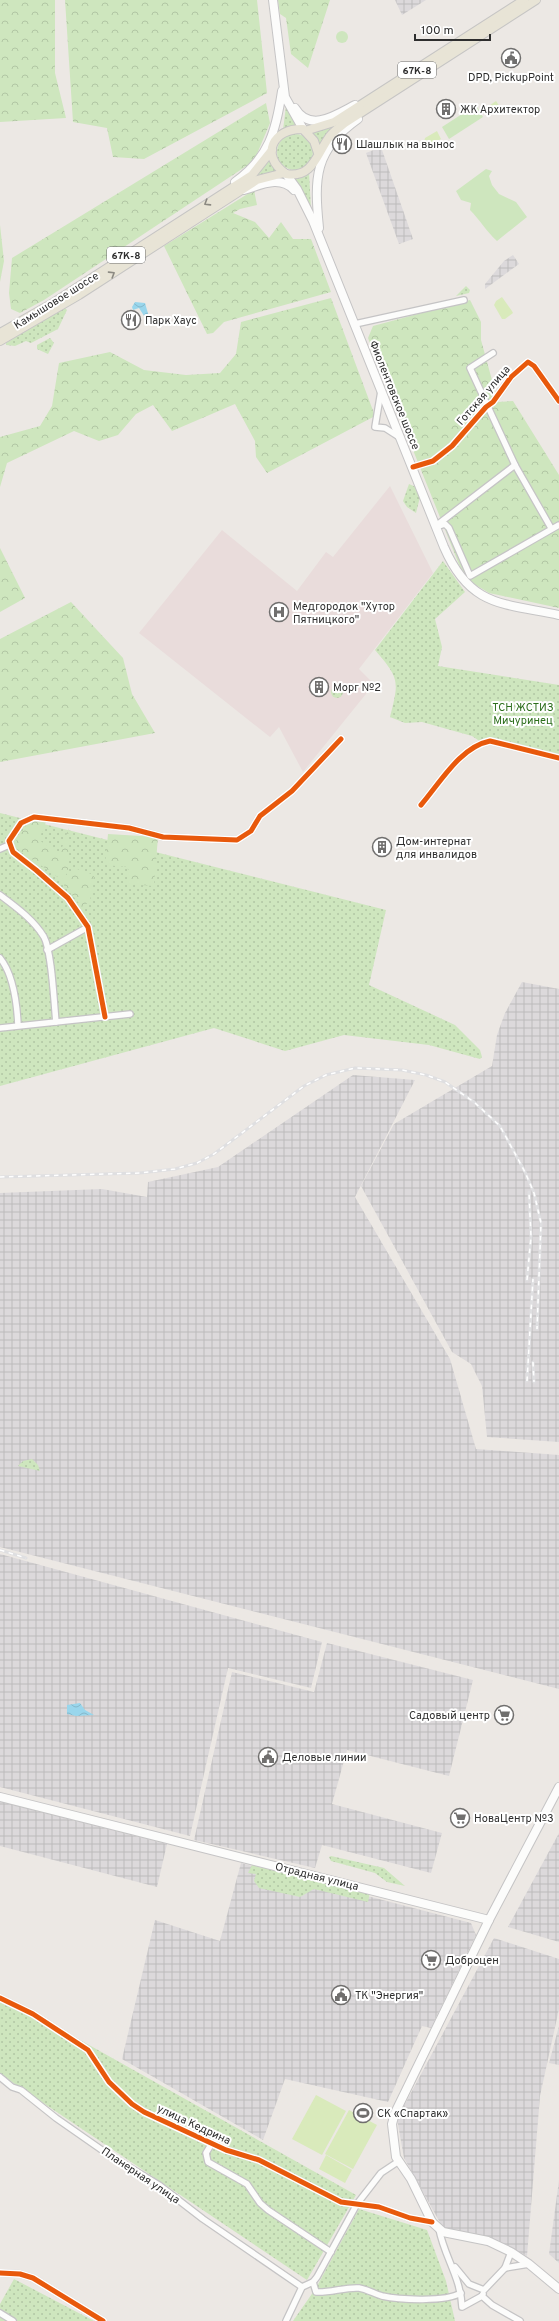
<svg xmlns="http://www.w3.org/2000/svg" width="559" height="2321" font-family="Overpass,sans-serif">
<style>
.industrial{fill:url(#industrial-grid)}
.medical{fill:#e9dcdb}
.grass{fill:url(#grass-dots)}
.forest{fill:url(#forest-crowns)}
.park{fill:#cee6be}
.pitch{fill:#d9eabb}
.water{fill:url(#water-waves)}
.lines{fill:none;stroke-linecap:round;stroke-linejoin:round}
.street-casing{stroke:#c5c4c5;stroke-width:8}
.secondary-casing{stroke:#c5c4c5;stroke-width:10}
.primary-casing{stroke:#c6c5c4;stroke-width:10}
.street{stroke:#fcfcfb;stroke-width:5.5}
.secondary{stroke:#fcfcfb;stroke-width:8}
.primary{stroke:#e8e4d6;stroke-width:8}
.rail-casing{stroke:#dfdfe1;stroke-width:3}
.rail{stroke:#fff;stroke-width:1.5;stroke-dasharray:4.5;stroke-linecap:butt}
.cycleway-casing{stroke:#fff;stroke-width:8}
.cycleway{stroke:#e8590c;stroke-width:5}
.oneway{stroke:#8b8982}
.labels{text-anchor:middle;stroke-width:4;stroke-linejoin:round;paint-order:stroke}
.shield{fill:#fff;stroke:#6d6d6d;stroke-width:1}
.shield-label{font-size:10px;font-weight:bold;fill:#2e2e2e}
.poi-label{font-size:11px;fill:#2e2e2e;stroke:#fff;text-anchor:start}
.street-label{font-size:11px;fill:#2e2e2e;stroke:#fff}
.park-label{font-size:11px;fill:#2c6e1b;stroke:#fff}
</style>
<defs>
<pattern id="industrial-grid" width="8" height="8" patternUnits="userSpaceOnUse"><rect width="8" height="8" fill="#dcd9db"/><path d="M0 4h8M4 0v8" fill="none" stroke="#bdbbbc"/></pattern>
<pattern id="grass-dots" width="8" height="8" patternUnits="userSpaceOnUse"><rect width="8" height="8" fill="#cee6be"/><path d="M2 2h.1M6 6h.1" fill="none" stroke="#b1c6a4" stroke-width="1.8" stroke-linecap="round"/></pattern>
<pattern id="forest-crowns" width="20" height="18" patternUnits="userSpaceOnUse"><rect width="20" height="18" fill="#cee6be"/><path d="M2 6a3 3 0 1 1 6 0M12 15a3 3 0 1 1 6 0" fill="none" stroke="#b1c6a4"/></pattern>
<pattern id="water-waves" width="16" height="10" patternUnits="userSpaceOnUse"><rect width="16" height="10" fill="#99d6ec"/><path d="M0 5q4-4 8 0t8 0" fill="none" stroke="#84b8cb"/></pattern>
</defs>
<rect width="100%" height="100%" fill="#ece8e4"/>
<g class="industrial">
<path d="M395,0H426L402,15Z"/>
<path d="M381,147L413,239L399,244L366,153Z"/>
<path d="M513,255L519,264L485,289V284L504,261Z"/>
<path d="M522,982L559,989V1442L487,1437L482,1386L471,1364L452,1352L361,1186L394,1124L492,1066L497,1035L505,1013Z"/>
<path d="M353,1075L415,1080L355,1197L450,1359L476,1449L559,1455V1689L0,1547V1193L102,1189L147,1197L148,1182L218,1167Z"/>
<path d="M0,1554L322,1642L311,1688L228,1668L190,1836L0,1787Z"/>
<path d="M327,1643L473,1680L449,1776L347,1750L332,1804L442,1833L431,1873L322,1845L315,1868L194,1840L232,1672L314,1692Z"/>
<path d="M0,1802L167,1844L157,1887L0,1846Z"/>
<path d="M559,1833V1942L508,1927Z"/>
<path d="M241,1863L471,1923L476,1935L431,2028L422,2026L388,2102L285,2079L263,2140L122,2059L155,1920L220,1941Z"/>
<path d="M494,1938L559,1959V2009L540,2096L527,2256L492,2238L443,2228L404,2158L397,2119Z"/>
<path d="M559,2026V2065L549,2063Z"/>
<path d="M559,2180V2263L549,2254Z"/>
</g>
<path class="medical" d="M390,486L433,573L359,669L374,684L303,772L279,727L270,737L139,633L222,530L297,591L326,552L333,557Z"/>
<g class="grass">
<path d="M286,106L299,126L283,130Z"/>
<path d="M337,125L319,146L311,132Z"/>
<circle cx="295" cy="152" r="18"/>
<path d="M270,158L278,171L250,181Z"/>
<path d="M309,172L311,209L290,177Z"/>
<path d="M466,286L470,290L469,293L456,296Z"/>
<path d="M65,308L67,310L58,329L31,343L26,341L15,346L6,345V343Z"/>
<path d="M50,338L54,343L48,354L37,349V345Z"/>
<path d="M409,484L418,488L421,493L416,513L407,507L403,501Z"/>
<path d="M443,561L465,592L435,619L442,647L438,666L559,685V757L481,742L472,736L422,722L405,723L390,717C399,681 400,679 375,650Z"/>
<circle cx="337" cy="692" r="6"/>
<path d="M0,813L386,910L369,985L455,1025L480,1050L482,1057L480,1059L429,1045L344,1035L285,1051L214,1028L0,1086Z"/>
<path d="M32,1459L38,1465L40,1471L18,1466L23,1461Z"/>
<path d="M331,1856L384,1868L405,1886L387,1882L375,1873L331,1861L329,1857Z"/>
<path d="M252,1865L262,1868L270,1867L370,1892L368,1902L314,1889L300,1897L259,1888L254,1881L256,1874L248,1873Z"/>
<path d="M0,1995L356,2195L307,2280L0,2074Z"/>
<path d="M359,2209L427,2230L446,2281L455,2321H293L316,2288Z"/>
<path d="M14,2279L94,2321H0V2304Z"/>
</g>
<g class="forest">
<path d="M0,0H55V73L66,118L0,122Z"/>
<path d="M65,0H257L267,93L144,159L113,157L107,128L73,122Z"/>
<path d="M278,0H330L308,68L291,54L286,18L280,14Z"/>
<path d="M266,103L270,123L254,161L44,300L20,313L11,309L9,293L12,258Z"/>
<path d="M254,190L257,205L240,209L233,213L255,222L269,238L281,222L293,239H311L331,292L224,322L213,333L207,334L164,246Z"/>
<path d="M0,225L4,261L0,282Z"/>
<path d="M331,298L375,416L267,473L256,457L255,441L235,404L172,431L153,405L136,414L118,435L99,441L74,431L7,463L0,487V437L40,426L52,406L59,363L110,352L144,370L186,375L220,373L236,354L241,322Z"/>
<path d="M470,300L481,322V340L498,402L513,401L559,475V608L489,593L471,582L460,567L368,338L373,326Z"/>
<path d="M0,548L25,598L0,612Z"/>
<path d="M71,602L123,658L132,694L155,733L0,762V639Z"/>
<path d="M36,820L46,822L39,840L57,852L60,853L69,828L68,872L62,880L13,846L27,824Z"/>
<path d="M108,834L158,837L154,886L127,884L128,867L105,865Z"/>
<path d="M74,868L94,875L90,901L82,907L63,884Z"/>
</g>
<g class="park">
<circle cx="342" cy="37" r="6"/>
<path d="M476,105L483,117L449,139L442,127Z"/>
<path d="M486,169L492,171L489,176L492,185L499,194L516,202L527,217L497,241C486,231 480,220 470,210L471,203L461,200L456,191Z"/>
</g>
<g class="pitch">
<path d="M496,101L500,107L489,113L486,108Z"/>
<path d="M437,131L441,139L427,147L424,142L425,138Z"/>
<path d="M502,297L512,311L513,313L505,319H502L494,305L496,301Z"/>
<path d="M316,2095L346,2111L322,2155L292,2139Z"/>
<path d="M349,2110L377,2125L353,2169L325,2154Z"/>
<path d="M326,2155L352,2170L345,2183L319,2169Z"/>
</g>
<g class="water">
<path d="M135,302L145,303L149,317L153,322L146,324V319L139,308L133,310L132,307Z"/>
<path d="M80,1703L85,1710L94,1715L76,1716L67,1714V1705Z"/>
</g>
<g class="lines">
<g class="street-casing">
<g id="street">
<path d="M355,324L464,300"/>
<path d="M493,353L470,368L515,465L551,528"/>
<path d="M381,391L375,427L385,428L399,437"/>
<path d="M413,467L433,461L452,446L486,407L493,402L511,377L528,362L534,366L559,401"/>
<path d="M437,525L515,465"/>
<path d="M436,527L445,524L449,528L470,576L559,525"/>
<path d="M421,805C440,783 460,747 490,741L559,758"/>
<path d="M0,849L9,845"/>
<path d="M0,895C16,907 34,920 44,937C52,952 54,1004 56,1022"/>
<path d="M47,950L88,927"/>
<path d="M0,958C13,974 17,1005 18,1025"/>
<path d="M105,1017L88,927L68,898L36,870L13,852L9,841L21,823L34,817L129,828L163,837L237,840L251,831L260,816L292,791L341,739"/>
<path d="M0,1028L130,1014"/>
<path d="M0,1998L33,2014L88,2050L109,2082L132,2104L144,2112L226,2150L259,2160L341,2202L379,2207L410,2218L432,2222"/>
<path d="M0,2077L12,2087L21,2090L56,2118L109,2155L159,2185L203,2219L302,2287"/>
<path d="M212,2143L206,2153L208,2162L247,2184L260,2203L268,2210L331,2252"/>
<path d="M439,2229C444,2256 461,2278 462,2307L482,2296"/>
<path d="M455,2267L469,2284L484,2290L505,2268L529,2264"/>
<path d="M505,2268L511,2252"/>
<path d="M0,2273L20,2274L33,2278L103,2321"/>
<path d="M313,2282L316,2292C330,2293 345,2287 359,2288C366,2289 375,2294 382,2296C400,2300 446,2302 461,2293"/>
<path d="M483,2294L482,2296L492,2305L520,2321"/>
<path d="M0,2313L13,2321"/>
<path d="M286,2321L302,2287L313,2282L317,2277L357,2204L381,2173L399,2161"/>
</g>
</g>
<g class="secondary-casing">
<g id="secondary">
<path d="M273,0L285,97L303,129"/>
<path d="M295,108C310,133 336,115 355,105"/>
<path d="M286,174L297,189L313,221L444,547C470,607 502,603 559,615"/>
<path d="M235,182C269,158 276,131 282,91"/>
<path d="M244,190C261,185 280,175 294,190"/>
<path d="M319,228C314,178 314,150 358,119"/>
<path d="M559,1787L489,1920L395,2113L392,2124L396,2157L411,2179L432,2222L443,2232L488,2241L511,2252L529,2264L559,2289"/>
<path d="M0,1797L489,1920"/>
</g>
</g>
<g class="primary-casing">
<g id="primary">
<path d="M305,131L334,122L524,0"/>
<path d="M318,153L314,141L303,129C273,128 259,155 286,174C313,179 317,153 330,136C334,131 340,127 345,123L536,0"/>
<path d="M0,333L53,303L252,175L272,150"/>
<path d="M0,341L79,295L257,180L284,173"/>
</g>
</g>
<use href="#street" class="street"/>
<use href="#secondary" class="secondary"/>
<use href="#primary" class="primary"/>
<g class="rail-casing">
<g id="rail">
<path d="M0,1177L140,1173L175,1169L197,1163L214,1154L304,1086L326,1075L355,1068L402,1070L426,1075L445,1082L474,1102L500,1126L525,1172L534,1193L541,1223L537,1329"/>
<path d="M527,1280L531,1237L529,1192"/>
<path d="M533,1362L534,1382"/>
<path d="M527,1381L533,1279"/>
<path d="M0,1550L26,1558"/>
</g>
</g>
<use href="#rail" class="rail"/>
<g class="cycleway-casing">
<g id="cycleway">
<path d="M413,467L433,461L452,446L486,407L493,402L511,377L528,362L534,366L559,401"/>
<path d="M421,805C440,783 460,747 490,741L559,758"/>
<path d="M105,1017L88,927L68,898L36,870L13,852L9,841L21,823L34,817L129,828L163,837L237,840L251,831L260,816L292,791L341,739"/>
<path d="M0,1998L33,2014L88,2050L109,2082L132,2104L144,2112L226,2150L259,2160L341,2202L379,2207L410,2218L432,2222"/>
<path d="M0,2273L20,2274L33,2278L103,2321"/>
</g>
</g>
<use href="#cycleway" class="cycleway"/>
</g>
<defs><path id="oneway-chevron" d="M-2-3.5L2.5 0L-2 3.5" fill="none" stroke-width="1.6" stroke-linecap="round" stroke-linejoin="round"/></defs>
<g class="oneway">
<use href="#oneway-chevron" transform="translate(207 203) rotate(148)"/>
<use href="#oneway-chevron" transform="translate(112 274) rotate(-32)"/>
</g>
<defs>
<g id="civic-ring" transform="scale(1)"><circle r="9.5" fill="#fff" stroke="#706f6e" stroke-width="1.5"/><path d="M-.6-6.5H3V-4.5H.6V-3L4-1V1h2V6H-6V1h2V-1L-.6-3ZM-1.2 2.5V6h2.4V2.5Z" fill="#706f6e"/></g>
<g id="building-ring" transform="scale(1)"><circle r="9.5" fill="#fff" stroke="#706f6e" stroke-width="1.5"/><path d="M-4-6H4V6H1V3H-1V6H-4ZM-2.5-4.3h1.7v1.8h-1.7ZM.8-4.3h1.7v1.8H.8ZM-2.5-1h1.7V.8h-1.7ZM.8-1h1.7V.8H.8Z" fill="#706f6e"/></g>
<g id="restaurant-ring" transform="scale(1)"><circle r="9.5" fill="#fff" stroke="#706f6e" stroke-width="1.5"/><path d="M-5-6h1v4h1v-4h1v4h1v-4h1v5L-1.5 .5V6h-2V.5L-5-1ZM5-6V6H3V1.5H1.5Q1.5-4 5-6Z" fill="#706f6e"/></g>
<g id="hospital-ring" transform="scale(1)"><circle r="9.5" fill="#fff" stroke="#706f6e" stroke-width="1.5"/><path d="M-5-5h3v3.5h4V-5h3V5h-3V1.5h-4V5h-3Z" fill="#706f6e"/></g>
<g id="supermarket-ring" transform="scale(1)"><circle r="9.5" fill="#fff" stroke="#706f6e" stroke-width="1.5"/><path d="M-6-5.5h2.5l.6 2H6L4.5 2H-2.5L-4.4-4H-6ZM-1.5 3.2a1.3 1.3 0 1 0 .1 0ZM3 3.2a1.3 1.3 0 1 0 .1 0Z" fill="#706f6e"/></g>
<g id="stadium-ring" transform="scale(1)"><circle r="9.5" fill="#fff" stroke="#706f6e" stroke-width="1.5"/><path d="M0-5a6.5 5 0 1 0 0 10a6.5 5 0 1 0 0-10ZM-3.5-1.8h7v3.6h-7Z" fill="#706f6e"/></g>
</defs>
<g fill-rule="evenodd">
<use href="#civic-ring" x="511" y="58"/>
<use href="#building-ring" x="446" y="109"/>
<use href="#restaurant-ring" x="342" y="144"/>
<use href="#restaurant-ring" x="131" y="320"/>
<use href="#hospital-ring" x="279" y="612"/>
<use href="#building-ring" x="319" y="687"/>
<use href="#building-ring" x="382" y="847"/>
<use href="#supermarket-ring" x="504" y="1715"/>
<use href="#civic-ring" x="268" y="1757"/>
<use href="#supermarket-ring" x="460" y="1818"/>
<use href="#supermarket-ring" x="431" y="1960"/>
<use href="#civic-ring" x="341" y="1995"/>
<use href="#stadium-ring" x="363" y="2113"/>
</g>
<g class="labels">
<g class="shield">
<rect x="398" y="62" width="38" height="16" rx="3"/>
<rect x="107" y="247" width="38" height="16" rx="3"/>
</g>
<g class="shield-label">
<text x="417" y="74">67К-8</text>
<text x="126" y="259">67К-8</text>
</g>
<g class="poi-label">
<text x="511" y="81" text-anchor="middle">DPD, PickupPoint</text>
<text x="460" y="113">ЖК Архитектор</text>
<text x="356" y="148">Шашлык на вынос</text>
<text x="145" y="324">Парк Хаус</text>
<text x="293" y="610">Медгородок "Хутор<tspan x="293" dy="13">Пятницкого"</tspan></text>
<text x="333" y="691">Морг №2</text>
<text x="396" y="845">Дом-интернат<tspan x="396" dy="13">для инвалидов</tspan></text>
<text x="490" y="1719" text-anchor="end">Садовый центр</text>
<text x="282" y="1761">Деловые линии</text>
<text x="474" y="1822">НоваЦентр №3</text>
<text x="445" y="1964">Доброцен</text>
<text x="355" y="1999">ТК "Энергия"</text>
<text x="377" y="2117">СК «Спартак»</text>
</g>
<g class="street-label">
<text transform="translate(56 300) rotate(-32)" y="4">Камышовое шоссе</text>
<text transform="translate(395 395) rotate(68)" y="4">Фиолентовское шоссе</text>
<text transform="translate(483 395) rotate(-49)" y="4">Готская улица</text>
<text transform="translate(317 1876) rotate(14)" y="4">Отрадная улица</text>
<text transform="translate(194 2124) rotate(25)" y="4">улица Кедрина</text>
<text transform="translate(141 2175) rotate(34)" y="4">Планерная улица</text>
</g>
<g class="park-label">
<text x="523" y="711">ТСН ЖСТИЗ<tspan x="523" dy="13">Мичуринец</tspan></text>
</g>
</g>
<path d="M415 34v6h75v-6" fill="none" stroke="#2e2e2e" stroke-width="2"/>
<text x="421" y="34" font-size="12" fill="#2e2e2e" stroke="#ffffff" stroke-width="3" paint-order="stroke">100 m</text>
</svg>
